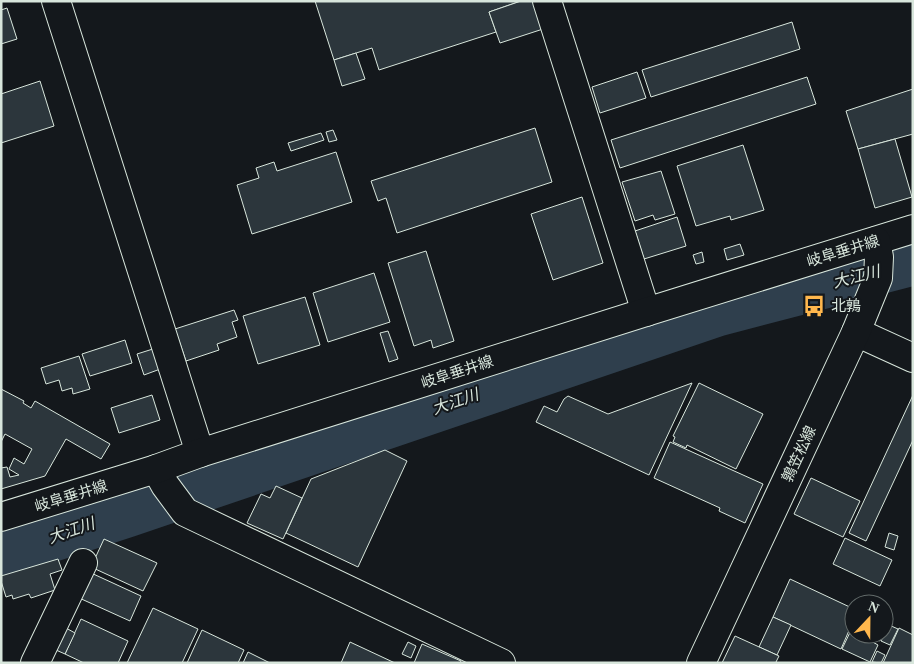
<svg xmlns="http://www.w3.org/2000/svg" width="914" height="664" font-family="'Times New Roman','Noto Sans JP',serif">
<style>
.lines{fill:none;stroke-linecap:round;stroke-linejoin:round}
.river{stroke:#2f3f4d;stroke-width:49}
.building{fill:#2c363c;stroke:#d8e6dc}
.minor-casing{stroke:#d8e6dc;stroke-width:30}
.major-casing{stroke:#d8e6dc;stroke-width:30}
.minor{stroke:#14181c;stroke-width:28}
.major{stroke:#14181c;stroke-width:28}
.labels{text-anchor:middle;stroke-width:4;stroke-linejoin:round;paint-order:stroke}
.street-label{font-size:15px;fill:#d8e6dc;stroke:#14181c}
.poi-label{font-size:15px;fill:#d8e6dc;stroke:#14181c;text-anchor:start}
.water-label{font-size:16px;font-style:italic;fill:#d8e6dc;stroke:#14181c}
</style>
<rect width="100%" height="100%" fill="#14181c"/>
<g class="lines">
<path class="river" d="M1,554L127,513L717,312L913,261"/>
</g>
<g class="building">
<path d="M315,1H521L489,12L496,32L379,70L372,48L334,60Z"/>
<path d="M521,1H534L543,29L500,43L489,12Z"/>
<path d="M7,8L17,39L1,44V10Z"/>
<path d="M792,22L800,49L651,97L642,70Z"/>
<path d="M356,53L365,79L342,86L334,60Z"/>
<path d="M637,72L646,98L600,113L592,87Z"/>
<path d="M807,77L816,104L620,168L611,140Z"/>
<path d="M40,81L54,126L1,143V94Z"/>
<path d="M913,89V134L858,149L846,111Z"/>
<path d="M535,128L552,182L397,233L386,198L378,201L371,181Z"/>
<path d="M333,130L337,140L329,142L326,132Z"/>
<path d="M321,133L324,140L291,151L288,143Z"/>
<path d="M895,139L912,197L875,208L858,149Z"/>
<path d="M743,145L764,210L731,220L730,216L696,226L677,166Z"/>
<path d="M336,152L352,202L252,234L237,185L259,178L256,168L274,162L277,171Z"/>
<path d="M661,171L675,214L655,220L653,215L635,221L622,182Z"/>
<path d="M582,197L603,263L553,280L531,214Z"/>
<path d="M677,217L686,246L644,259L635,231Z"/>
<path d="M740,244L744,255L727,260L724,249Z"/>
<path d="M426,251L454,341L433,348L431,340L414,346L388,263Z"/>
<path d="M702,252L704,262L696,264L693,255Z"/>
<path d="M374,273L390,322L328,342L313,293Z"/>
<path d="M305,297L320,345L258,364L243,316Z"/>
<path d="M234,310L238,320L232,322L237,337L217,344L219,350L186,361L175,329Z"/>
<path d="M388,331L398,359L389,362L380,333Z"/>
<path d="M125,340L132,363L90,376L82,354Z"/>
<path d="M156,348L163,368L144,375L137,354Z"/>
<path d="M79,356L90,389L73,394L72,388L62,391L59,380L46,384L41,368Z"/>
<path d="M692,383L649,475L536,422L544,406L557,412L564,399L568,396L608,414Z"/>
<path d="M699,383L763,414L736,469L687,445L686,448L673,442L675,437L673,436Z"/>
<path d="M1,389L24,401L23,403L31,408L35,401L110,444L101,459L66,439L45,476L1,489V468L7,467L10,477L19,475L9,469L14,458L24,464L32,449L5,434L1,442Z"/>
<path d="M152,395L160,420L119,433L111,408Z"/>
<path d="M913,395V440L866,541L849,533Z"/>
<path d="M670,442L763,484L745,523L719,511L720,508L654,478Z"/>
<path d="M385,450L407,461L358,567L286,533L311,479Z"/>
<path d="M811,478L860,501L843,537L794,514Z"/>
<path d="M276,486L302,498L283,539L247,523L261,494L270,498Z"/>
<path d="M889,533L898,536L894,550L885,547Z"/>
<path d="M845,538L892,560L880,586L833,564Z"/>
<path d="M104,539L157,563L143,591L91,567Z"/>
<path d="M58,559L62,570L50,574L55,590L31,598L29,594L13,599L12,595L6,597L1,581V576Z"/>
<path d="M89,572L141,596L130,621L77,597Z"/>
<path d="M790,579L854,609V619L841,649L773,617Z"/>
<path d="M153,608L198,629L182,663H127Z"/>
<path d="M773,617L791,625L777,655L759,647Z"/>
<path d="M81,619L128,641L118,663H84L65,654Z"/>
<path d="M854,624V634H883L880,641L873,637L871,641L878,645L870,662L842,649Z"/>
<path d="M889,625L898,629L890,645L881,641Z"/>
<path d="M66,628L75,633L65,654L56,650Z"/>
<path d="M899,628L913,635V663H883Z"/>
<path d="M202,630L244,650L238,663H187Z"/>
<path d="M735,636L779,656L776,662L778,663H722Z"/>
<path d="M350,642L395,663H341Z"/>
<path d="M408,642L416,646L411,658L402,654Z"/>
<path d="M422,644L461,661L460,663H414Z"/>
<path d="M877,651L885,655L881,663L872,662Z"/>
<path d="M248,652L270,663H243Z"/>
</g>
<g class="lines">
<g class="minor-casing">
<g id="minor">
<path d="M56,1L200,453"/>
<path d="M547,1L646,312"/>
<path d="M856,332L913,358"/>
<path d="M156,469L165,485L185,512L501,663"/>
<path d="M35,663L83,563"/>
</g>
</g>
<g class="major-casing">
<g id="major">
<path d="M1,517L156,469L200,453L646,312L913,229"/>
<path d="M701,663L856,332L878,278L879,257L876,241"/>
</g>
</g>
<use href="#minor" class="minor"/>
<use href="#major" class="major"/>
</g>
<defs>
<g id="bus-bare" transform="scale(1.725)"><path d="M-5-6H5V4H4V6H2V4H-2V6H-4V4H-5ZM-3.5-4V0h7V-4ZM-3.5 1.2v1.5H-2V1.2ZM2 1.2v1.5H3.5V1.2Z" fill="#ffb74d" stroke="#14181c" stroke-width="2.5" paint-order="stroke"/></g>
</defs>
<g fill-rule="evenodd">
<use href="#bus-bare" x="814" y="306"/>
</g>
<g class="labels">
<g class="street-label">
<text transform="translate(843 251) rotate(-17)" y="5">岐阜垂井線</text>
<text transform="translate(457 372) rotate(-18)" y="5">岐阜垂井線</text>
<text transform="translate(799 454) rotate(-65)" y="5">鶉笠松線</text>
<text transform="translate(71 496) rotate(-17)" y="5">岐阜垂井線</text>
</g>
<g class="poi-label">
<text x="831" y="311">北鶉</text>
</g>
<g class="water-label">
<text transform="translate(856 276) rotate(-14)" y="6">大江川</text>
<text transform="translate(455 401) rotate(-19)" y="6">大江川</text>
<text transform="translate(71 530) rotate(-19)" y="6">大江川</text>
</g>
</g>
<rect width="914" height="664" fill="none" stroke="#d8e6dc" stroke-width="5"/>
<g transform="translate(869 619) rotate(22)"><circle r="24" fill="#14181c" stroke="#626a69"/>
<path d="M0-4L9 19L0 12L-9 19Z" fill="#ffb74d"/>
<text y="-8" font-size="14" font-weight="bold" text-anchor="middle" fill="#d8e6dc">N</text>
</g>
</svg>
